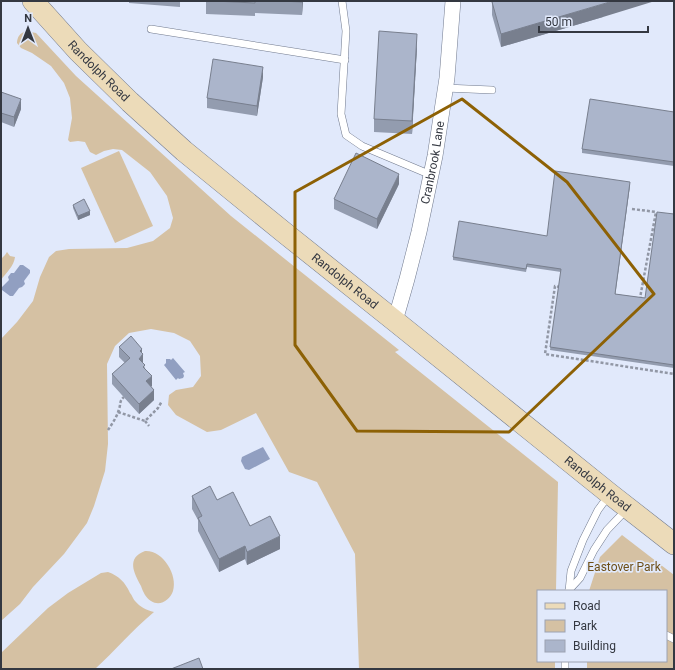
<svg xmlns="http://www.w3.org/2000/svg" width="675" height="670" font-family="Roboto,sans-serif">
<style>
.green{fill:#d5c1a3}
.water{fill:#919fc1}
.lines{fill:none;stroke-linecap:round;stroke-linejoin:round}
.lane-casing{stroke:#717a8e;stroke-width:8}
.street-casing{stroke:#717a8e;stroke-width:16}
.secondary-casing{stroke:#717a8e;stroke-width:22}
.path{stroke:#9197a5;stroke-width:2.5;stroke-dasharray:3 2;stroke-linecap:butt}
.lane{stroke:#fff;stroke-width:7}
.street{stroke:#fff;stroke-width:15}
.secondary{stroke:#ecdbb9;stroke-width:21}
.wall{fill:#939caf}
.shaded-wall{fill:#787f8e}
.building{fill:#abb5cb;stroke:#787f8e}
.marked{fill:none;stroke:#8d6105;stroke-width:3;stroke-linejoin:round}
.labels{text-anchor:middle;stroke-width:3.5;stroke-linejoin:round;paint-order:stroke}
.street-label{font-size:12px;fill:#343841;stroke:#e1e9fb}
.park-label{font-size:12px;fill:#6e4f17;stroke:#e1e9fb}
</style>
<rect width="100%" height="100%" fill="#e1e9fb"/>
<g class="green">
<path d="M26,31L36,33L76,76L231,216L399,350L395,352L558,482L556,591H538V661H555V669H359L355,554L317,482L289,472L256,413L221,430L207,432L176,415L168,405L169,395L176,390L193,387L201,376L200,356L190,341L174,333L151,329L129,333L115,346L107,364L108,444L105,471L94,506L87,523L64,554L33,587L20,604L1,621V339L17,322L33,301L40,277L49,257L56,251L69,249L127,248L153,241L170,228L173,218L167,196L150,172L122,150L113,149L104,151L96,155L90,152L85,142L78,141L70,142L68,140L72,118L70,98L64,83L51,66L32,53L21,48L17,43C17,37 20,33 26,31Z"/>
<path d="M119,151L153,226L115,243L81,168Z"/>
<path d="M7,252L10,256L15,257C14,266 6,273 1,280V259L5,255Z"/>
<path d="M622,535L674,575V669H587V661H666V591H589L600,557Z"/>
<path d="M145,551C163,550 178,575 173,591C170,600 160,607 151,601C146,598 143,592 141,586C134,573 126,558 145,551Z"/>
<path d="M108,572C119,576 125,582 130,593C132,595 133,599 135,601C140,607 146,610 154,612C132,630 115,651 95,669H1V653L48,608L68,593L101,573Z"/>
</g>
<g class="water">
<path d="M20,265H23L30,270V273L24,281L25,284L22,287L19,288L13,296H10L2,290V287L9,280L8,277L11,273H14Z"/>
<path d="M173,358L185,372L183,373L184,376L183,378L179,379L178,378L176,380L164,365L166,363V359H170L171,360Z"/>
<path d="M263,447L270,459L249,470L245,469L241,461L242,457Z"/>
</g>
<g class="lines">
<g class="lane-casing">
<g id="lane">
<path d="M342,1L346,31L341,114L346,135L362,146L431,175"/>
<path d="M151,29L345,60"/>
<path d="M445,88L492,90"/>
<path d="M569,590L580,578L594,550L607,530L626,510"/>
<path d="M569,591L571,571L583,540L598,510L609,495"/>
<path d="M666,635L674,639"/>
<path d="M565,669V661"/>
</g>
</g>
<g class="street-casing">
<g id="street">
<path id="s1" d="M395,321L407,279L419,232L435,156L447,78L453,1"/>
</g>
</g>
<g class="secondary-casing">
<g id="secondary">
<path id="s2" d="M33,1L78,51L130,102L184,151L286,234L395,321L610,494L674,544"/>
</g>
</g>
<g class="path">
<path d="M632,209L656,212"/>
<path d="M560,287L555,286L545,354L674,374"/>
<path d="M642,298H640L656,212"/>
<path d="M118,412L145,421L158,408L162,401"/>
<path d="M145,421L149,426"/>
<path d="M108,430C112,424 117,417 119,409C121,404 119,401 124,397"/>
</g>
<use href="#lane" class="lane"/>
<use href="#street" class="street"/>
<use href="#secondary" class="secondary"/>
</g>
<g class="wall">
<path d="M129,1H180V7L129,3Z"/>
<path d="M206,1H303L302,15L255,13V16L206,14Z"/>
<path d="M492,2L603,17L501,47L492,15Z"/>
<path d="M417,47L412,134L374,132V119Z"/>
<path d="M263,77L257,116L207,108V98Z"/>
<path d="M1,92L21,109L14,127L1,122Z"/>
<path d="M674,112V166L582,153V149Z"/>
<path d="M399,184L377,229L334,209V199Z"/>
<path d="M630,185L615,294L645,298L674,214V368L550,350L561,272L527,267L526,272L453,260V257L547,236Z"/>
<path d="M73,205L90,215L78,220L73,208Z"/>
<path d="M119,347L142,353L143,363L152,386H151L154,400L139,414L112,384V374L125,363L119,357Z"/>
<path d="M192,496L217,500L280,549L247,565L245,559L219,572L198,531V520L192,509Z"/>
</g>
<g class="shaded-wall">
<path d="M302,1H303L302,15Z"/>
<path d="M613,1H655L603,17L501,47V34Z"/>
<path d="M417,34V47L412,134V121Z"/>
<path d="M263,67V77L257,116V106Z"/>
<path d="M21,99V109L14,127V117Z"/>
<path d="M399,174V184L377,229V219Z"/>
<path d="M630,182V185L615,297V294Z"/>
<path d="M90,211V215L78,220V216Z"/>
<path d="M2,232V239L1,240V233Z"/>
<path d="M142,349V355L143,354V364L139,359L140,351Z"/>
<path d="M152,376V386L146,391V381Z"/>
<path d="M154,390V400L139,414V404Z"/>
<path d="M280,536V549L247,565V552Z"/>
<path d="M245,546V559L219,572V559Z"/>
</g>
<g class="building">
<path d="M214,1H255V3Z"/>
<path d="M280,1H302V2Z"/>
<path d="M494,1H613L501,34L492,2Z"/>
<path d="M379,31L417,34L412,121L374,119Z"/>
<path d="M213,59L263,67L257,106L207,98Z"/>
<path d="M1,92L21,99L14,117L1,113Z"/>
<path d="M590,99L674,112V162L582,149Z"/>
<path d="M356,153L399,174L377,219L334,199Z"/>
<path d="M555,171L630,182L615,294L645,298L657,212L674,214V365L550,347L561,269L527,264L526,269L453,257L459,221L547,236Z"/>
<path d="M84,199L90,211L78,216L73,205Z"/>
<path d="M131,336L142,349L140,351L143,354L139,359L145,365L143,367L152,376L146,381L154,390L139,404L112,374L130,358L119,347Z"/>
<path d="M210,486L217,500L233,492L250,526L270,516L280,536L247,552L245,546L219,559L198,518L202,516L192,496Z"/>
<path d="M199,658L203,669H171Z"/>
</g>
<path class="marked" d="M462,99L567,182L654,294L509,432L357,431L295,345V192Z"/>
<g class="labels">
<g class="street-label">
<text dy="4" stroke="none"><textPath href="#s2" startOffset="96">Randolph Road</textPath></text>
<text dy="4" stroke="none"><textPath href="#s1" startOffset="163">Cranbrook Lane</textPath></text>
<text dy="4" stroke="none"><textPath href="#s2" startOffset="420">Randolph Road</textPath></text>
<text dy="4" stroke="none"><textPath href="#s2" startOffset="744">Randolph Road</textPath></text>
</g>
<g class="park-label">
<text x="624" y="571">Eastover Park</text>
</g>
</g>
<rect width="675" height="670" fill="none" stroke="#343841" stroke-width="4"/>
<rect x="537" y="590" width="130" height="72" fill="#e1e9fb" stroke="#9ca2b1"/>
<rect x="545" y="603" width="20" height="6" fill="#ecdbb9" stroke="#9ca2b1"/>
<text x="573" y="610" font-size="12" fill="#343841">Road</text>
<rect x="545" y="620" width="20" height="12" fill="#d5c1a3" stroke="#9ca2b1"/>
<text x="573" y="630" font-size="12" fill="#343841">Park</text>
<rect x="545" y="640" width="20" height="12" fill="#abb5cb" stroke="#9ca2b1"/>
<text x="573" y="650" font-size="12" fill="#343841">Building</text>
<g transform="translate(28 28)" stroke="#e1e9fb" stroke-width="3" paint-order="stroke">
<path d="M0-3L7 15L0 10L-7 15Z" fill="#343841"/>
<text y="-6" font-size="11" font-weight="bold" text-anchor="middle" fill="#343841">N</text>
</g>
<path d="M539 26v6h109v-6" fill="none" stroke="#343841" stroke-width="2"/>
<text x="545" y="26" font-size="12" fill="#343841" stroke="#e1e9fb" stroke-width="3" paint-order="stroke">50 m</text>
</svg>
